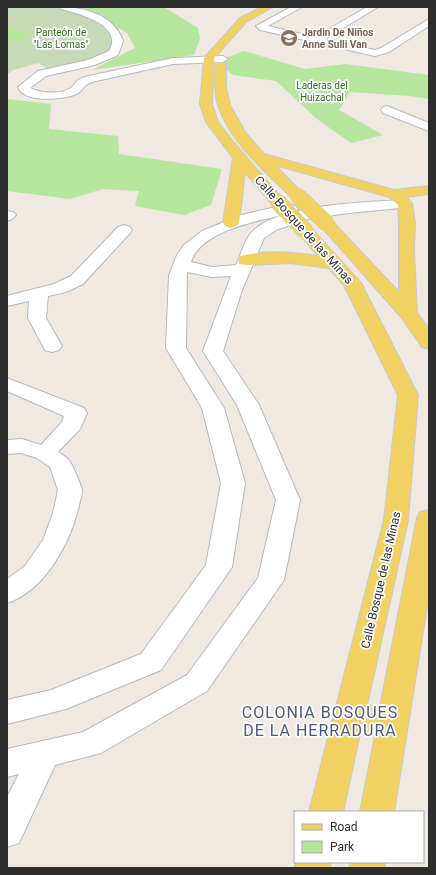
<svg xmlns="http://www.w3.org/2000/svg" width="436" height="875" font-family="Roboto,sans-serif">
<style>
.green{fill:#b6e59e}
.cemetery{fill:#c8d9b8}
.lines{fill:none;stroke-linecap:round;stroke-linejoin:round}
.minor-casing{stroke:#b4b7c1;stroke-width:2}
.major-casing{stroke:#c9c9c9;stroke-width:2}
.minor{fill:#fff;fill-rule:evenodd}
.major{fill:#f2d163;fill-rule:evenodd}
.major-bridge-casing{stroke:#c9c9c9;stroke-width:17;stroke-linecap:butt}
.major-bridge{stroke:#f2d163;stroke-width:16}
.labels{text-anchor:middle;stroke-width:3.5;stroke-linejoin:round;paint-order:stroke}
.far-park-label{font-size:10px;fill:#2c6e1b;stroke:#fff}
.far-education-label{font-size:10px;font-weight:bold;fill:#785e54;stroke:#fff;text-anchor:start}
.street-label{font-size:12px;fill:#2e2e2e;stroke:#fff}
.near-neighbourhood-label{font-size:16px;letter-spacing:1px;fill:#4d5680;stroke:#fff}
</style>
<rect width="100%" height="100%" fill="#efe9e1"/>
<g class="green">
<path d="M82,7H164L198,28L200,38L194,55L92,70L135,48L127,33Z"/>
<path d="M7,26L32,34L23,41L7,42Z"/>
<path d="M244,51L305,69L345,64L429,75V99L409,96L350,92L339,110L383,135L351,143L317,119L276,81L233,75L221,65L223,59Z"/>
<path d="M7,99L51,104L49,129L118,136L119,154L222,169L211,205L184,215L135,206L139,191L103,189L70,199L7,191Z"/>
</g>
<path class="cemetery" d="M7,7C44,7 70,3 102,24C108,28 113,33 114,41C114,45 111,50 110,53L87,63L50,70L38,63L14,70L7,74V42L23,41L32,34L7,26Z"/>
<g class="lines">
<g class="minor-casing">
<g id="minor">
<path d="M60,7C85,7 114,15 123,41L118,55L95,65L46,76L30,88C40,93 60,95 71,88C73,86 75,83 77,81C81,78 85,77 89,76L173,58L223,56L228,59L223,62L173,64L96,81C93,82 88,83 85,86C82,89 80,93 76,94C63,100 23,103 18,87L38,71L88,60L109,51C111,47 113,43 112,39C109,21 76,13 61,9Z"/>
<path d="M291,7H302L268,26L315,37L367,7H378L325,39L375,50L381,48L429,19V26L389,52L375,56L260,30L256,26Z"/>
<path d="M387,106L429,123V131L383,113L381,110L383,107Z"/>
<path d="M405,200L410,201L412,204L410,207L349,213L307,219L276,230L264,238L242,290L223,351L259,405L300,500L284,580L207,691L101,753L55,765L19,843L7,847V797L19,774L7,777V749L83,732L187,675L258,578L276,500L237,405L203,351L231,276L212,277L187,272L186,348L224,408L245,483L232,567L161,670L66,709L7,724V700L51,690L141,654L206,565L221,483L202,408L166,348L169,275L177,255L184,245L202,231L241,215L290,204L295,206L298,209L295,212C265,220 202,228 191,262L212,267L236,265C241,255 244,241 252,232C278,204 368,202 405,200Z"/>
<path d="M7,211L13,212L16,215L12,219L7,221Z"/>
<path d="M124,225L130,227L132,230L130,233L83,284L66,292L48,296L46,318L62,346L59,350L52,352L45,350L28,318L29,301L7,306V296L54,284L71,276L118,227Z"/>
<path d="M7,378L84,408L87,413L80,429L58,452C61,454 65,456 68,459C72,463 81,485 82,490C82,495 80,501 79,505C71,542 45,591 7,603V579L25,566L43,540L53,513L58,490L50,467L37,458L21,453L7,454V440L22,439L41,445L62,422L64,416L7,391Z"/>
</g>
</g>
<g class="major-casing">
<g id="major">
<path d="M262,7H273L246,22L214,58L212,104L218,122L231,139L285,202L283,205L278,206L273,205L245,172L239,223L236,226L231,228L226,226L223,223L233,158L206,122L200,104L204,58L240,18Z"/>
<path d="M221,62L226,65V87L230,105L245,132L264,154L394,190L429,186V194L406,197L412,204L415,223L414,251L417,313L429,329V349L422,347L401,317L319,224L322,221L327,219L332,221L399,292V223L398,205L389,197L275,165L305,196L303,199L298,200L293,199C266,172 230,143 218,105C214,92 215,79 216,65Z"/>
<path d="M306,227L312,229L361,283L418,395L408,520L367,705L380,707L417,518L420,512L429,510V594L394,812H360L376,731L361,729L343,812H309L384,520L398,395L344,285L329,268L290,263L246,265L240,264L238,260L240,256C265,250 294,252 318,256L298,232L300,229Z"/>
<path d="M297,862H331L330,868H294Z"/>
<path d="M351,862H385V868H349Z"/>
</g>
</g>
<use href="#minor" class="minor"/>
<use href="#major" class="major"/>
<g class="major-bridge-casing">
<g id="major-bridge">
<path d="M298,196L327,224"/>
<path d="M278,202L306,232"/>
</g>
</g>
<use href="#major-bridge" class="major-bridge"/>
</g>
<defs>
<g id="school-disc" transform="scale(0.9)"><circle r="9.5" fill="#8d6e63" stroke="#fff"/><path d="M0-5L7-2L0 1L-7-2ZM-4 1L0 2.5L4 1V4Q0 6-4 4Z" fill="#fff"/></g>
</defs>
<g fill-rule="evenodd">
<use href="#school-disc" x="289" y="38"/>
</g>
<g class="labels">
<g class="far-park-label">
<text x="61" y="36">Panteón de<tspan x="61" dy="12">"Las Lomas"</tspan></text>
<text x="322" y="89">Laderas del<tspan x="322" dy="12">Huizachal</tspan></text>
</g>
<g class="far-education-label">
<text x="302" y="36">Jardin De Niños<tspan x="302" dy="12">Anne Sulli Van</tspan></text>
</g>
<g class="street-label">
<text transform="translate(304 230) rotate(48)" y="4">Calle Bosque de las Minas</text>
<text transform="translate(381 580) rotate(-77)" y="4">Calle Bosque de las Minas</text>
</g>
<g class="near-neighbourhood-label">
<text x="320" y="718">COLONIA BOSQUES<tspan x="320" dy="18">DE LA HERRADURA</tspan></text>
</g>
</g>
<rect width="436" height="875" fill="none" stroke="#2e2e2e" stroke-width="16"/>
<rect x="294" y="811" width="130" height="52" fill="#ffffff" stroke="#ababab"/>
<rect x="302" y="824" width="20" height="6" fill="#f2d163" stroke="#ababab"/>
<text x="330" y="831" font-size="12" fill="#2e2e2e">Road</text>
<rect x="302" y="841" width="20" height="12" fill="#b6e59e" stroke="#ababab"/>
<text x="330" y="851" font-size="12" fill="#2e2e2e">Park</text>
</svg>
